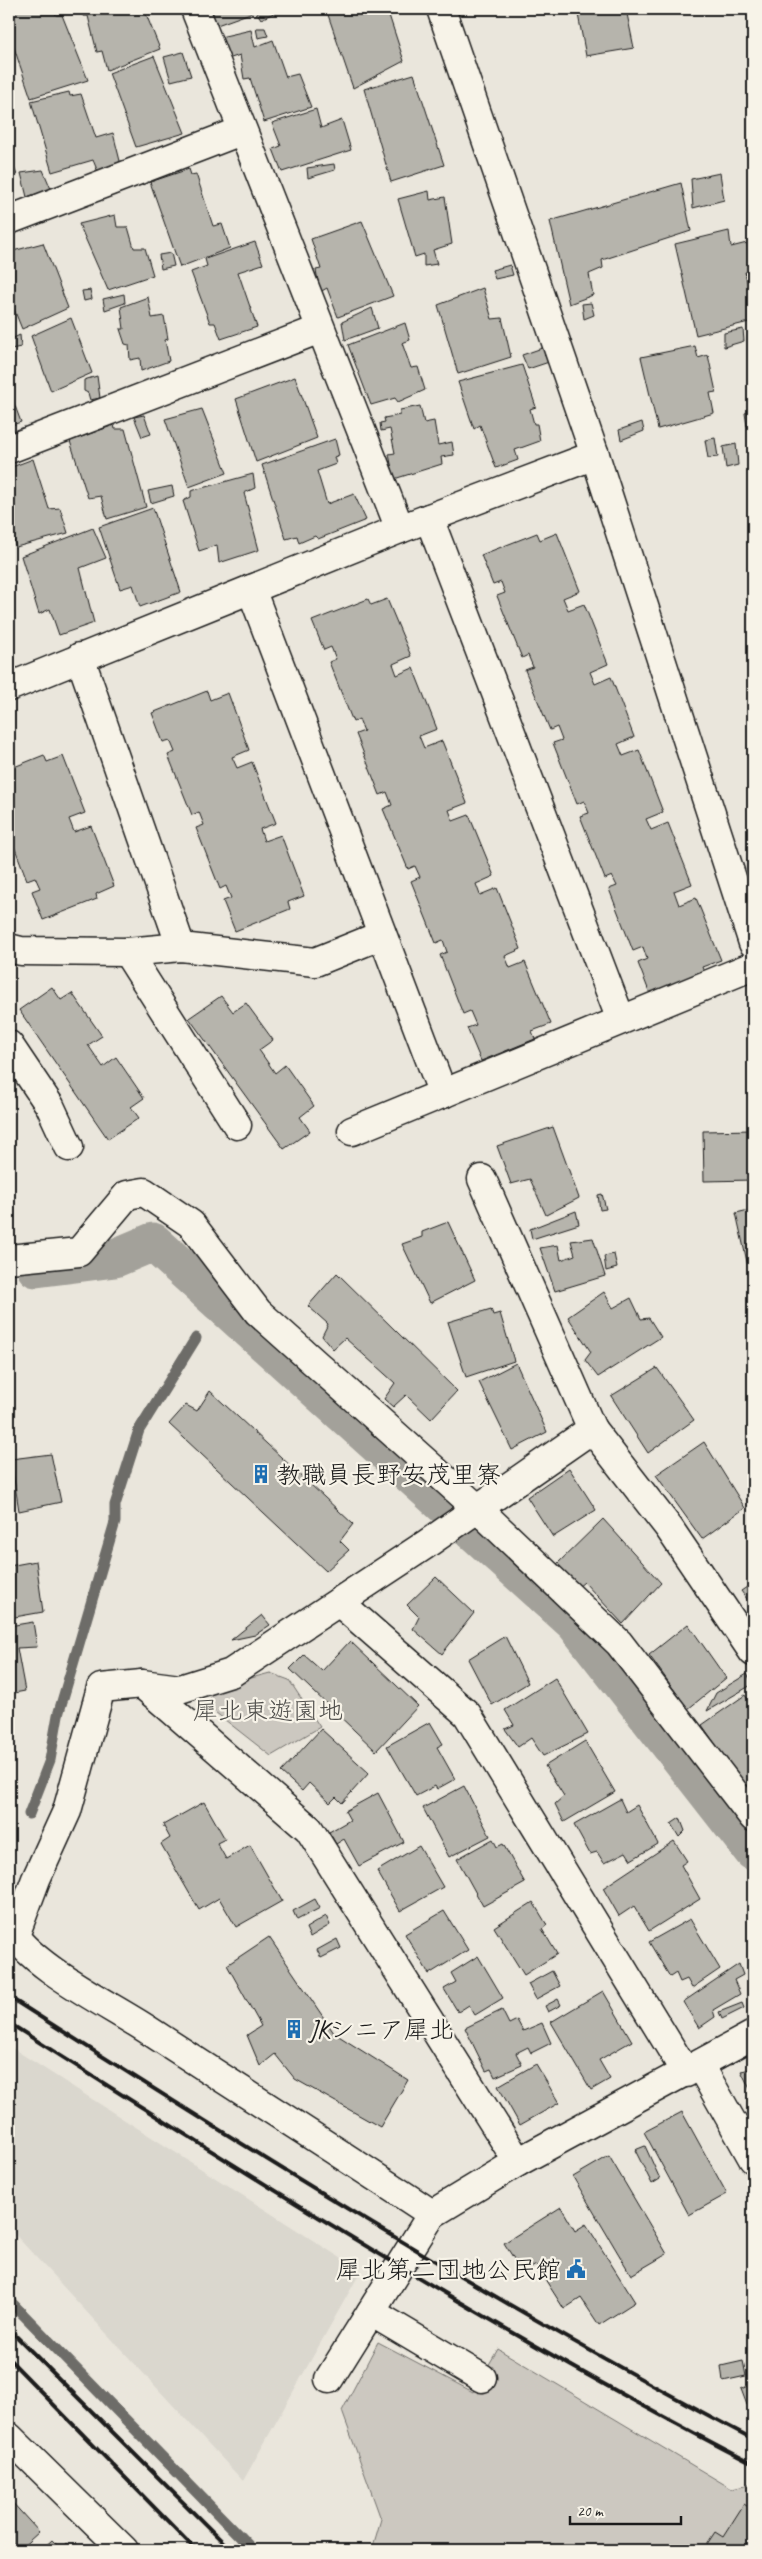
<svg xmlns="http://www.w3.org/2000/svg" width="762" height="2559" font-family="Caveat,'Klee One',sans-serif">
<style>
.built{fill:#dad7ce}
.green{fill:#ccc8c0;stroke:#74726e}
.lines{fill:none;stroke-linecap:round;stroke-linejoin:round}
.stream{stroke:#6d6c68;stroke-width:11}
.canal{stroke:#a3a19a;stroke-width:39}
.building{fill:#b6b4ac;stroke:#1c1c1c}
.minor-casing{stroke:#1c1c1c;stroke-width:31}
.minor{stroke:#f7f3e8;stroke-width:28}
.rail{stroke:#1c1c1c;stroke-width:4}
.labels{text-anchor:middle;stroke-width:4.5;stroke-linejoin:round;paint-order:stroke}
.poi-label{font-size:25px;fill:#1c1c1c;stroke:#f7f3e8;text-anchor:start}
.park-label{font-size:25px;fill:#51504d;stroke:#f7f3e8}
</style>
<rect width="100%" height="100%" fill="#eae6dc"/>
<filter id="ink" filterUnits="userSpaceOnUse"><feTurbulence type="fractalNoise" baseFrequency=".02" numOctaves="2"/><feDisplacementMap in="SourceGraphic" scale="10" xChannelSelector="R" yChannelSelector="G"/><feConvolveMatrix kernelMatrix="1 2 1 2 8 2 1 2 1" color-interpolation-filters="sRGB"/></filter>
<g filter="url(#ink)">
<path class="built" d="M9,2046L361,2271L243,2481L9,2228Z"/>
<g class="green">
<path d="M270,1673L289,1680L320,1727L271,1756L206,1705L217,1687Z"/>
<path d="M378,2342L473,2392L498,2349L732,2489L753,2484V2550H372L381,2519L342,2411Z"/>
</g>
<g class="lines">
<g class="stream">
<path d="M29,1814L50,1760L58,1715L115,1522V1505L139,1430L196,1338"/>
<path d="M9,2300L253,2550"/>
</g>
<path class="canal" d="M36,1268L115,1258L153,1242L575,1623L753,1851"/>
</g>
<g class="building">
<path d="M23,9H54L56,15H62L88,80L31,98L9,33V13Z"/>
<path d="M79,9H144L160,49L107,70L102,51L97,52L88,16H83Z"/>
<path d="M211,9H275L276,12L261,19L256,11L217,25Z"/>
<path d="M326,9H387L404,61L353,88Z"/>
<path d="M577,9H626L634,48L586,56Z"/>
<path d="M256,28H265L268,36L258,38Z"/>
<path d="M251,30L255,47L273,40L286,77L298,74L311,107L264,122L250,78L244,79L240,55L225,60L220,37Z"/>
<path d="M183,52L191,76L171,81L164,57Z"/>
<path d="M154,56L185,133L136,147L109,73Z"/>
<path d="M414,74L444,165L391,182L364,89Z"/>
<path d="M69,92L70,96L81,94L96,138L113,133L121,165L98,172L93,160L52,172L31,101Z"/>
<path d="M316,109L321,128L342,120L351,150L282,172L273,149L281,146L272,123Z"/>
<path d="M9,155L17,175L9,177Z"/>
<path d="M334,164L335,170L308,178L307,168Z"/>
<path d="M189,169L191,175L196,174L213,226L222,224L230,248L180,267L150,182Z"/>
<path d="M43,170L51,189L27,197L21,173Z"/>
<path d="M720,173L724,200L693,208L691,179Z"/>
<path d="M681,183L691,231L602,260L603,268L589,274L593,295L569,304L550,221Z"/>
<path d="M429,191L430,200L445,197L452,244L433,250L437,264L424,266V254L415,257L398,199Z"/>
<path d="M115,215L117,227H128L134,248H145L153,275L108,290L79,224Z"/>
<path d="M362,221L393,296L338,317L327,288L320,292L316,270L321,269L311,239Z"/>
<path d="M729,231L731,247L747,243L752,272H745L753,307V321L696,335L675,244Z"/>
<path d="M255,242L263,264L238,272L257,327L221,339L215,323H210L191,272L207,266L205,259Z"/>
<path d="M43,243L68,308L22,329L9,297V252Z"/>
<path d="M171,253L174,266L161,269L159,255Z"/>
<path d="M510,265L513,275L495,279L492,270Z"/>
<path d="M483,288L492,319L502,318L511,357L458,374L438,305Z"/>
<path d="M90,290L92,299L84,301L82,291Z"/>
<path d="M124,294L125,303L105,310L103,299Z"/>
<path d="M148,297L152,318L164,316L168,339L165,340L169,361L141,371L140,358L130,360L129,345L125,344L120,329H124L121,307Z"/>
<path d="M591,303L594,315L584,319L582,304Z"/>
<path d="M372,308L378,328L345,340L342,322Z"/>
<path d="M71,318L92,373L51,391L31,336Z"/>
<path d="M405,323L410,340L402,343L411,368L418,367L425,390L398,402L395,398L371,405L348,345Z"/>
<path d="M743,329L744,341L724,347V333Z"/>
<path d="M20,335L21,347L11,349L9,340Z"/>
<path d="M695,346L698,358L708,355L716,392L710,393L714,413L658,429L641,357Z"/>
<path d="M545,347L549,362L528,369L522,355Z"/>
<path d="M522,365L536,407L530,409L534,424H537L540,441L515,450L518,460L496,468L480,425L474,429L458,382Z"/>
<path d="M97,376L100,398L90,400L88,393L84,391V380Z"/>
<path d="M295,377L317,438L256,462L236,399Z"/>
<path d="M9,390L21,422L9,426Z"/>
<path d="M420,406L424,423L434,421L438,445L452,442L454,455L441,457L442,464L394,479L389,454L395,453L390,429L381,431L380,423L385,422L384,418L400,415V410Z"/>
<path d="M202,409L227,473L189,487L165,419Z"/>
<path d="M753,411V425L747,426L745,413Z"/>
<path d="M144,415L151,434L142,437L134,417Z"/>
<path d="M642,422L644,431L621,440L619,430Z"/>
<path d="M114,425L115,429H125L146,507L107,519L101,496L88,498L70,441Z"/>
<path d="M715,438L718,457L708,458L705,440Z"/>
<path d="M335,439L339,455L334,457L336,464L317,471L327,504L354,494L366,520L318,539L315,536L299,543L297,536L286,539L262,465Z"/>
<path d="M736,444L738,465L726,468L723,447Z"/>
<path d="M33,459L49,509L60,508L68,533L16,547L9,527V468Z"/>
<path d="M253,474L255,488L244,493L259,550L219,563L217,545L199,551L183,501L191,497V491Z"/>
<path d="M172,486L174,496L151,503L148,491Z"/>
<path d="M153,508L181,592L140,607L133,585L120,589L99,527Z"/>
<path d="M93,528L106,558L80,568L94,623L59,635L50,609L39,614L21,556Z"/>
<path d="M537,533L540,540L557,533L580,591L563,598L568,610L584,604L608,664L590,672L595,684L611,677L634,737L618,744L623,756L639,750L663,812L646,819L651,830L668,823L692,884L674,891L679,905L696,898L721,960L702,967L704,972L650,994L638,963L647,959L643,947L633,951L609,889L617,886L612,876L605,879L580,816L589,813L584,801L577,804L553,743L562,740L557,727L550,730L525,670L533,667L528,655L522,658L497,596L505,593L501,582L493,585L481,555Z"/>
<path d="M368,599L371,605L387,599L411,656L393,664L397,675L413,668L437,729L419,736L424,748L442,741L467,803L449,810L453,821L469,815L494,876L476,884L480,895L497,888L521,949L505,956L510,968L525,962L551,1024L532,1031L535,1039L481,1061L467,1028L476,1025L470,1011L463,1014L440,955L447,952L443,940L436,943L411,881L420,877L415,866L408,869L383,809L392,805L387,792L380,795L356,734L364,731L359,719L353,722L329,662L336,659L331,647L324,650L312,621Z"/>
<path d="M207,691L210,700L228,693L249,750L232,757L237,768L252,762L276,823L260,829L264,841L281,835L304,896L288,902L290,909L235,931L223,901L231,898L226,886L220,889L196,828L204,825L199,812L192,815L168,755L175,752L170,740L163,742L152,713Z"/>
<path d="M44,755L47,762L63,756L85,813L69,819L74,832L91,826L114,886L96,894L97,899L43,920L32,891L40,888L35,877L27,880L9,833V816L12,815L9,807V769Z"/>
<path d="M52,987L61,1000L72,993L102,1036L88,1045L103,1067L116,1057L144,1098L131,1107L139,1118L108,1139L19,1010Z"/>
<path d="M221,996L233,1012L246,1003L273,1040L259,1050L275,1073L285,1065L314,1106L300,1117L310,1131L284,1149L189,1018Z"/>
<path d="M553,1127L579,1198L546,1215L530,1179L511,1184L497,1146Z"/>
<path d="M753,1130V1180L704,1181L703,1131Z"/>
<path d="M602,1194L606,1209L600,1210L598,1195Z"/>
<path d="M753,1209V1274L750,1275L736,1213Z"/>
<path d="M576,1211L579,1224L532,1239L530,1229Z"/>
<path d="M448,1222L475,1280L430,1303L402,1244L422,1237V1232Z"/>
<path d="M593,1238L605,1276L555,1291L540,1248L558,1245L561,1260L575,1255L571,1241Z"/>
<path d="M614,1254L617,1268L606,1271L604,1256Z"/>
<path d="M337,1273L457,1391L431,1419L406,1395L393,1407L384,1399L395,1383L345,1338L333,1349L322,1336L328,1324L308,1306Z"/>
<path d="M604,1292L613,1308L631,1298L641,1319L649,1318L661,1337L598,1377L585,1360L591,1352L568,1317Z"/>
<path d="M491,1309L493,1315L500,1313L514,1361L466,1377L448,1322Z"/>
<path d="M516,1363L547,1432L512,1450L479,1382Z"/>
<path d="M657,1368L694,1420L648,1453L611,1396Z"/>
<path d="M210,1391L353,1524L340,1541L349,1550L326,1571L169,1424L186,1405L197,1411Z"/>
<path d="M704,1442L745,1508L702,1539L656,1475Z"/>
<path d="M51,1454L61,1502L19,1511L11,1459Z"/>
<path d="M569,1468L596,1510L553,1537L527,1497Z"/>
<path d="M603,1519L661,1583L623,1624L584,1582L577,1588L556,1565Z"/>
<path d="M36,1561L43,1612L9,1618V1566Z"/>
<path d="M436,1577L474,1613L442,1654L413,1629L419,1617L407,1605Z"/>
<path d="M753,1583V1607L741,1591Z"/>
<path d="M262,1615L270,1625L255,1635L231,1640Z"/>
<path d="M33,1622L37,1647L17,1648L25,1691L9,1694V1626Z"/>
<path d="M688,1624L726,1678L688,1709L649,1655Z"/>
<path d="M505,1636L528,1683L492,1705L468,1659Z"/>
<path d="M350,1641L418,1706L376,1751L290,1669L304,1655L322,1671Z"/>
<path d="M747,1674L753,1684L707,1711L716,1693Z"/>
<path d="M555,1678L588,1734L543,1756L531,1738L518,1747L505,1729L514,1725L505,1710Z"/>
<path d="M745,1695L753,1707V1779L744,1785L702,1725Z"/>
<path d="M430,1722L443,1744L437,1747L455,1779L437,1789L435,1786L416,1796L387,1746Z"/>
<path d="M321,1729L369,1773L342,1803L336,1797L330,1803L309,1783L302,1791L281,1772Z"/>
<path d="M585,1741L615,1792L564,1822L555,1804L564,1796L545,1766Z"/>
<path d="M464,1786L490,1836L449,1857L423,1808Z"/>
<path d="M378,1793L404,1842L359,1866L344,1839L336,1844L329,1832L350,1820L345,1811Z"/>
<path d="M620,1799L626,1812L637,1805L658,1844L631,1860L626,1852L604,1863L597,1852L590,1854L574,1825Z"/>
<path d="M204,1802L225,1839L217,1843L226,1859L250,1845L282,1901L236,1927L219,1898L199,1910L161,1844L170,1838L163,1825Z"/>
<path d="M680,1818L685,1831L679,1837L671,1824Z"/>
<path d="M493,1839L497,1847L503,1844L525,1883L483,1906L457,1859Z"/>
<path d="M674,1841L687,1861L681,1865L700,1899L649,1931L634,1906L619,1916L603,1888Z"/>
<path d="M419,1846L443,1887L400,1911L377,1871Z"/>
<path d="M315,1899L320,1908L297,1920L293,1911Z"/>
<path d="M533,1902L547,1925L542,1929L557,1954L524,1975L494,1927Z"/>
<path d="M444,1911L468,1950L429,1974L405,1934Z"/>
<path d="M326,1916L330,1925L310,1937L306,1928Z"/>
<path d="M690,1919L720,1969L692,1988L687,1979L680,1982L676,1973L670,1977L649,1942Z"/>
<path d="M269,1937L334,2033L408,2080L380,2127L295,2079L275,2054L260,2066L247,2035L261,2026L227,1965Z"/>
<path d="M337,1939L341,1948L321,1958L317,1950Z"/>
<path d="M478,1956L503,1998L475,2015L469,2005L458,2012L444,1989L456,1982L451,1973Z"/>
<path d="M739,1964L743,1975L734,1980L740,1994L713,2010L715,2017L699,2028L683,2002Z"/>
<path d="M552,1971L560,1986L536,1999L528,1984Z"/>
<path d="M603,1991L632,2041L599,2060L610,2079L591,2090L551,2022Z"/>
<path d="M558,1999L561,2005L548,2012L545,2006Z"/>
<path d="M742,2003L744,2008L722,2019L719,2012Z"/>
<path d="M502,2010L509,2024L517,2020L523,2031L542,2023L551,2043L531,2053L528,2047L516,2053L522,2065L495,2077L491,2069L486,2071L465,2028Z"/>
<path d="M536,2064L559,2103L520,2125L498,2086Z"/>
<path d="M751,2069L753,2074V2095L741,2071Z"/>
<path d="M682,2112L727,2194L689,2215L644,2132Z"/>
<path d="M645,2146L660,2179L652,2184L635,2150Z"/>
<path d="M609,2156L667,2254L631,2275L573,2177Z"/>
<path d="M561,2207L575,2231L586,2224L635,2302L599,2325L581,2298L564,2309L536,2265L523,2273L504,2243Z"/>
<path d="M743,2361L746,2376L723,2381L721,2366Z"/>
<path d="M750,2385L753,2403L747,2405L741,2389Z"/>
<path d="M10,2500L39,2532L19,2550H9Z"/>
<path d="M744,2504L753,2510V2550H703L715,2532L723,2537Z"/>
<path d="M52,2540L61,2549L67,2543L73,2550H41Z"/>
</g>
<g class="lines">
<g class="minor-casing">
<g id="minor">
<path d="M195,9L400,529"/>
<path d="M441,9L595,455L753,943"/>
<path d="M9,220L241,131"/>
<path d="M9,449L320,329"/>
<path d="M429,518L621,1020"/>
<path d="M251,589L443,1094"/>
<path d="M80,657L181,947L315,962L382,935"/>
<path d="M9,687L400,529L595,455"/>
<path d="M9,948L21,951L127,952L181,947"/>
<path d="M127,952L237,1125"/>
<path d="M9,1045L50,1106L69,1147"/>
<path d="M352,1131L753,966"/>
<path d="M482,1179L592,1429"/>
<path d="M9,1259L79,1252L127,1195L144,1192L191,1224L258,1312L477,1508L619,1643L753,1817"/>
<path d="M339,1602L467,1714L686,2073"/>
<path d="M142,1684L309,1829L518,2162"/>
<path d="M9,1927C27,1964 108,2004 145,2028C240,2090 337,2151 432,2214L518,2162L753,2035"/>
<path d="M14,1938L36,1879L67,1811L101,1688L142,1684L180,1689L231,1673L425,1545L592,1429L669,1528L753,1652"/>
<path d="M700,2065L753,2159"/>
<path d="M371,2312L482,2378"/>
<path d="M329,2379L432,2214"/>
<path d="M9,2437L124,2550"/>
</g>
</g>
<use href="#minor" class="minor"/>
<g class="rail">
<path d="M9,1997C252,2152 497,2305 753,2439"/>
<path d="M9,2023C252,2178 497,2332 753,2464"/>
<path d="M9,2329L231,2550"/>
<path d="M9,2359L196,2550"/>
</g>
</g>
</g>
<defs>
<g id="building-bare" transform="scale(1.5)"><path d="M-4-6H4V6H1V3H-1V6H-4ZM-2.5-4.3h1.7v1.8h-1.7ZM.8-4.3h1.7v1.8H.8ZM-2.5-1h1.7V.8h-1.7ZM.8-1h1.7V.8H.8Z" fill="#1f6fb2" stroke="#f7f3e8" stroke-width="2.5" paint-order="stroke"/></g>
<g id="civic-bare" transform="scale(1.5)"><path d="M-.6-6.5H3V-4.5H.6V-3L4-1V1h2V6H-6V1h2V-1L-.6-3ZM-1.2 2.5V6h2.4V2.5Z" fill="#1f6fb2" stroke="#f7f3e8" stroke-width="2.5" paint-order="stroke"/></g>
</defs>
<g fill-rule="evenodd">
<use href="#building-bare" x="261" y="1474"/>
<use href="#building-bare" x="294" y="2029"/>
<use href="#civic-bare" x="576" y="2269"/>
</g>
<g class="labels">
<g class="poi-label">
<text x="276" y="1483">教職員長野安茂里寮</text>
<text x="309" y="2038">JKシニア犀北</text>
<text x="561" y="2278" text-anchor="end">犀北第二団地公民館</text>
</g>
<g class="park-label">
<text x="268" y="1719">犀北東遊園地</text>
</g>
</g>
<rect width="762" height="2559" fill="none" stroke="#f7f3e8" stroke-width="30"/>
<rect x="15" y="15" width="732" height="2529" fill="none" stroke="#1c1c1c" stroke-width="2" filter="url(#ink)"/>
<path d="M570 2516v8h111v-8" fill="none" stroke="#1c1c1c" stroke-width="2.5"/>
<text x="577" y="2516" font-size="15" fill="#1c1c1c" stroke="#f7f3e8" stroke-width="4" paint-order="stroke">20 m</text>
</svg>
